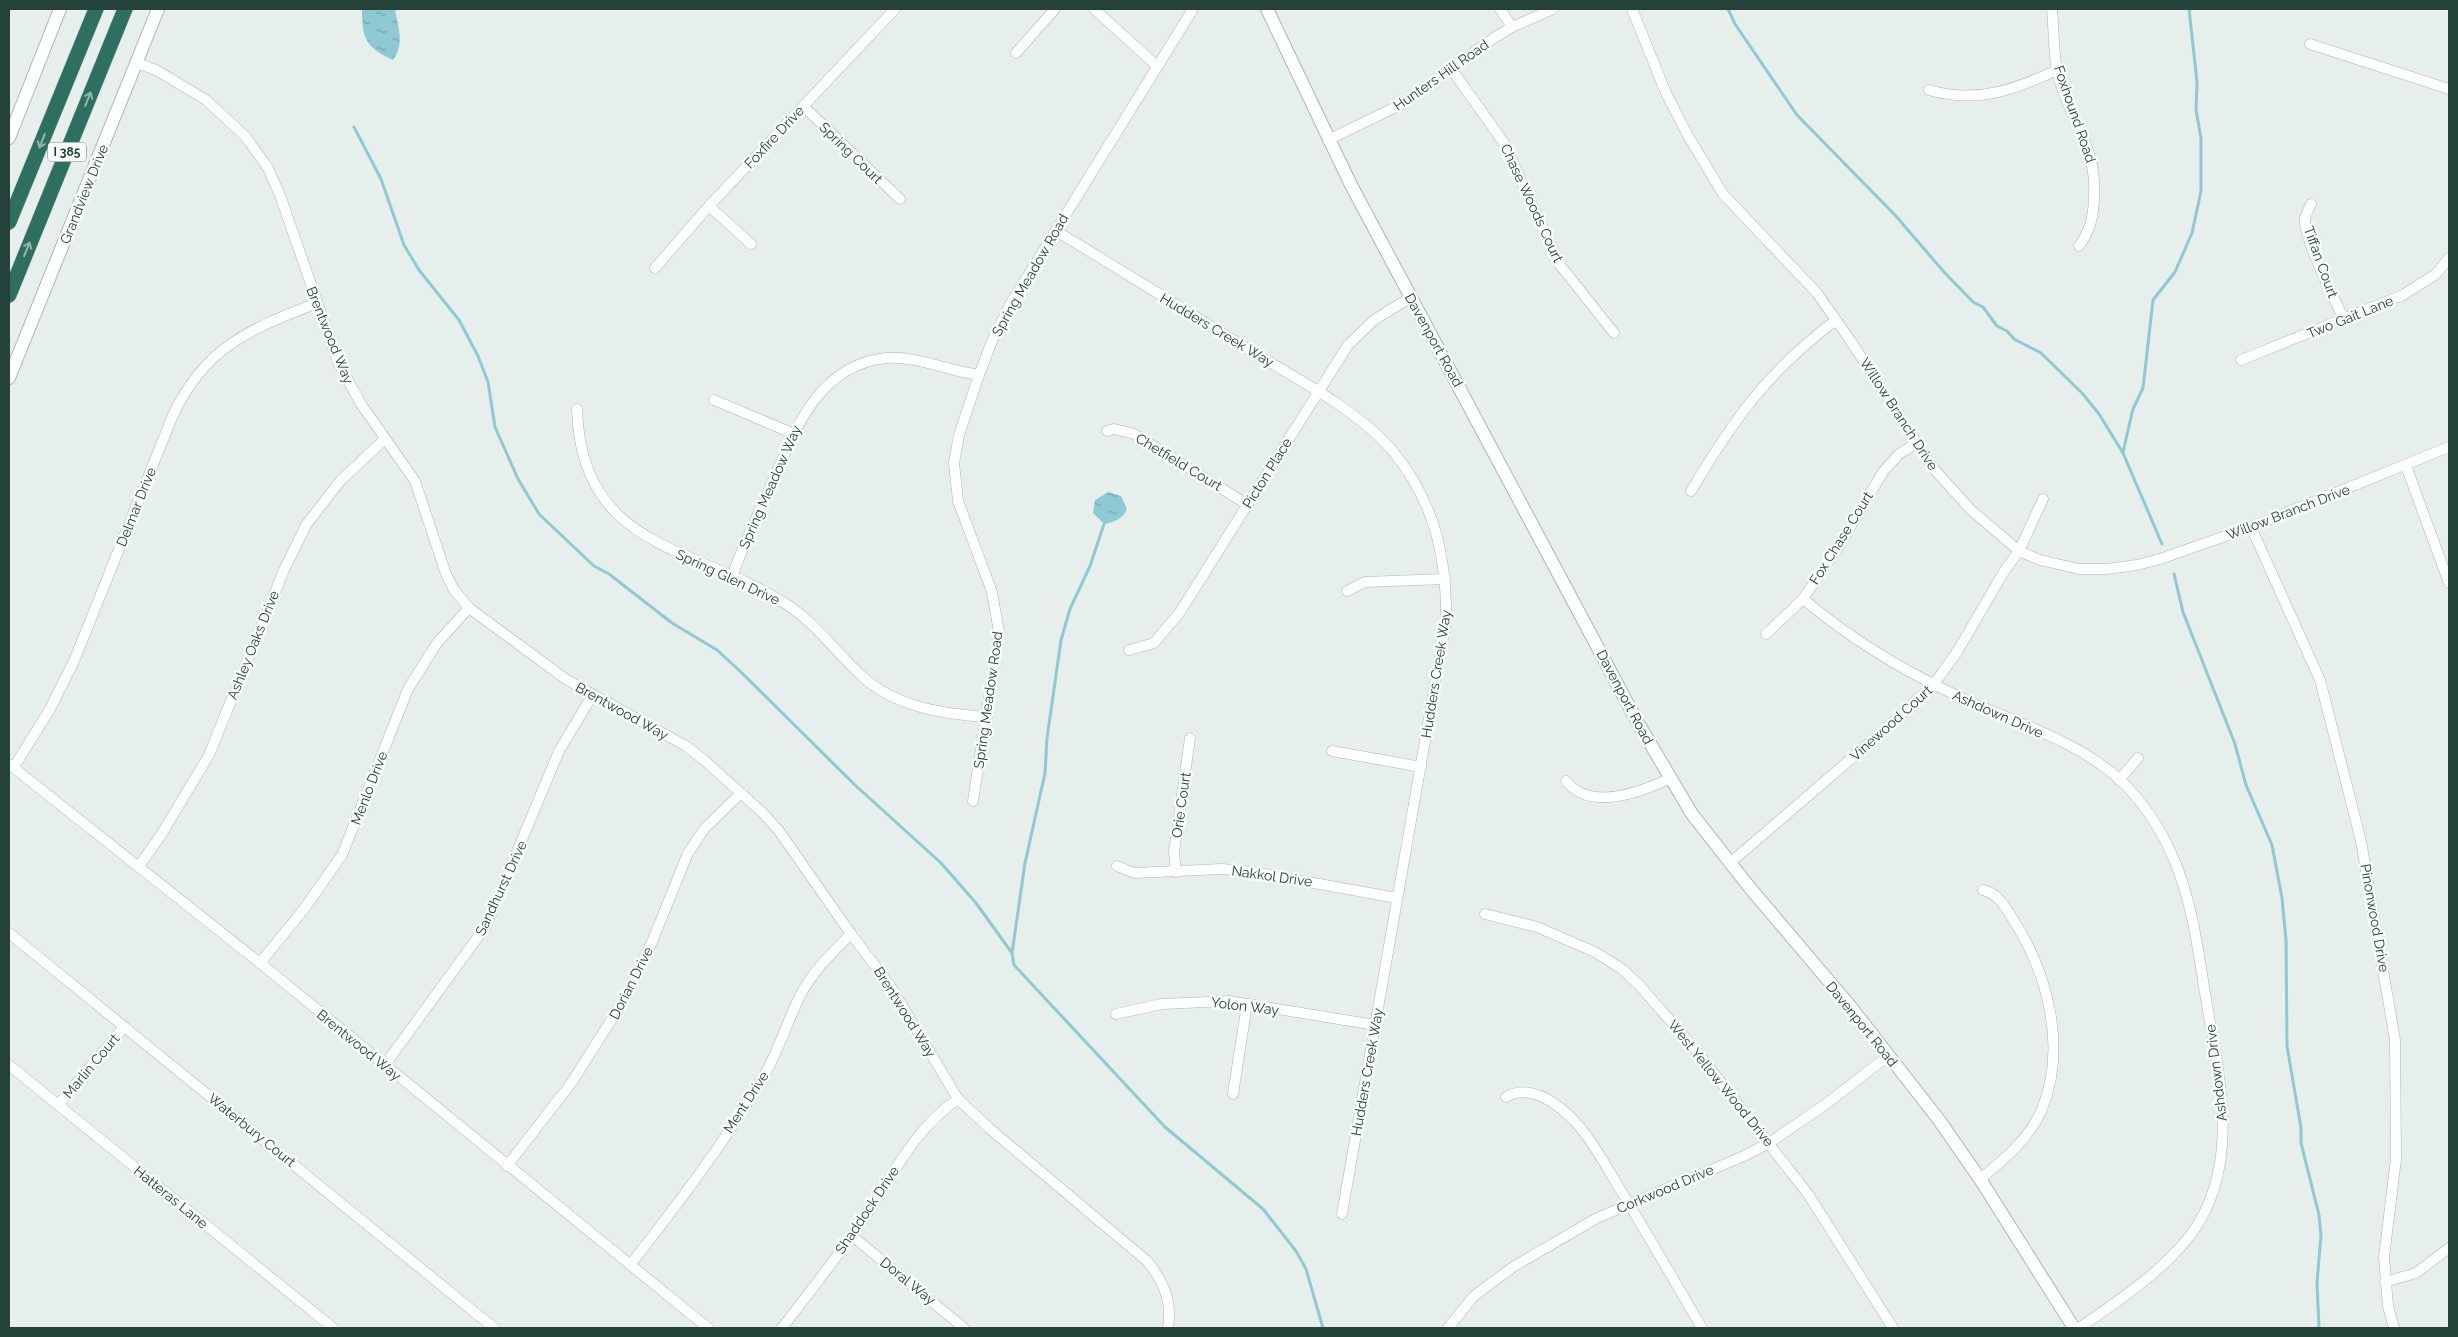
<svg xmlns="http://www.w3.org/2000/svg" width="2458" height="1337" font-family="Raleway,sans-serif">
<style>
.water{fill:url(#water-ripples)}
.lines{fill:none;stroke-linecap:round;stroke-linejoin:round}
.stream{stroke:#8ec9d4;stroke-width:3}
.minor-casing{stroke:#a8b8b2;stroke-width:11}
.tertiary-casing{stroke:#a8b8b2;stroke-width:14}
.motorway-casing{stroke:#c2cac8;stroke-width:16}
.minor{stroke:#fff;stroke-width:10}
.tertiary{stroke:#fff;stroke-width:12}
.motorway{stroke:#2f6f62;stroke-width:15}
.oneway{stroke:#93b5ae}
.labels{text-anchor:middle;stroke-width:5;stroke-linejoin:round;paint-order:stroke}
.shield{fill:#f7fbf9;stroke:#637a73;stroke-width:1}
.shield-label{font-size:12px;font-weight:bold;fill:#24423a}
.street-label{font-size:14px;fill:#24423a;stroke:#f7fbf9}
</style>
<defs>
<pattern id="water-ripples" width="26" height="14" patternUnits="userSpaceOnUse" patternTransform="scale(1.25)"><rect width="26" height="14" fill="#8ec9d4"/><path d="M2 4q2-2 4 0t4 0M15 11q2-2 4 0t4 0" fill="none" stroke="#74a5ad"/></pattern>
</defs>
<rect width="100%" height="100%" fill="#e6efeb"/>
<g class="water">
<path d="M362,9H395C398,27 405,44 393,60C365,47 362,38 362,9Z"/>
<path d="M1108,492L1121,496L1127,509C1123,519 1114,522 1104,524L1093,513L1095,500Z"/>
</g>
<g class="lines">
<g class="stream">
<path d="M1728,9L1735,24L1797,115L1895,215L1944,272L1973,302L1983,307L1997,326L2007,331L2014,339L2041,353L2082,393L2099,414L2123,453L2162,544"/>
<path d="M354,127L381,179L404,245L419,270L459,320L478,356L488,382L495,427L518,479L539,514L594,566L609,574L672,623L717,650L742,673L855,785L941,863L976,903L1012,953"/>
<path d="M2123,452L2133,409L2143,388L2153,300L2175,272L2192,233L2201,191V138L2196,110L2197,82L2189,9"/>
<path d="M1104,524L1090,566L1070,609L1061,640L1047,738L1045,773L1025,863L1012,953L1014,965L1165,1127L1263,1209L1296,1251L1306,1269L1323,1328"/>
<path d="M2174,574L2183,612L2235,744L2246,785L2272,845L2282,898L2286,940L2287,1046L2301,1128V1143L2319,1215L2321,1235L2317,1283L2319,1328"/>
</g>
<g class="minor-casing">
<g id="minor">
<path d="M1094,9L1157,66"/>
<path d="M1500,9L1512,27"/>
<path d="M1632,9L1666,93L1687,134L1723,194L1817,293L1850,340L1933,468L1971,510L2019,551L2040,560L2079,569H2107L2137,565L2160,559L2251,527L2449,447"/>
<path d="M2052,9C2054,29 2053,50 2057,70C2067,119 2098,142 2094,200C2093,218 2090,231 2079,246"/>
<path d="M2310,44L2449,89"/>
<path d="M1016,53L1055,9"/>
<path d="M137,63L156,70L206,100L245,136L268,168L281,198L338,362L361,404L415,481L446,574L454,590L469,608L567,680L686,746L705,761L763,813L779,831L851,934L891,987L958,1099L989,1128L1147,1261C1164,1282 1172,1301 1168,1328"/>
<path d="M1452,70L1504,143L1560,265L1614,333"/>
<path d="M1929,90C1976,104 2014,90 2057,70"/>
<path d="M803,106L900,199"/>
<path d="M1328,140L1402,104L1494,38L1512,27L1553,9"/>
<path d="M2311,204C2309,209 2306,214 2305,219C2303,236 2335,301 2344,319"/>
<path d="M709,206L751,244"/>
<path d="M1056,231C1121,270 1185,310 1249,350C1294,377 1357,410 1391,449C1434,500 1447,556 1446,621L1342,1214"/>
<path d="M655,268L709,206L895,9"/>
<path d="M2241,360L2403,295L2436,274L2449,258"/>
<path d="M714,400L792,433"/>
<path d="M577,409C581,550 694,545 786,604C816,623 836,653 863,677C896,707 943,714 987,717"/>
<path d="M1107,431L1114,429L1134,434L1248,505"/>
<path d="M2406,466L2449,583"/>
<path d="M1691,491C1734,419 1768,371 1836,320"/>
<path d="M2251,527L2320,680L2361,841L2395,1040L2396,1159L2384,1257L2388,1306L2394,1328"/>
<path d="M732,577C742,547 756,519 769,490C793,435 816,365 886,358C918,356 948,371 979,375"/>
<path d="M1347,591L1365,582L1445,579"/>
<path d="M1803,599C1852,640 1905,672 1964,699C2016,723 2076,740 2119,779C2143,801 2162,831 2175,862C2192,903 2198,949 2205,993C2217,1067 2240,1149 2201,1219C2177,1262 2120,1300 2079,1328"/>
<path d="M1766,634L1803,599L1837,549L1883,472L1899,454L1915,444"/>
<path d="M1129,650L1154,643L1180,612L1348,345L1374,320L1411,297"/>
<path d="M1332,751L1421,767"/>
<path d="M9,764L260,963L708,1328"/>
<path d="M14,767L50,709L74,661L173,415C205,347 250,329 317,303"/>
<path d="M2119,780L2138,758"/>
<path d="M1566,781C1590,812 1641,792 1669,779"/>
<path d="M973,801L999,632L992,592L958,501L954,463L959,435L979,375L992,341L1011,303L1193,9"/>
<path d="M1730,863L1880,734L1934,684L1957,652L2005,570L2019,551L2043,499"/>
<path d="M139,866L161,835L209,755L284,570L306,525L341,480L385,439"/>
<path d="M1117,866L1134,873L1222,869L1253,872L1397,898"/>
<path d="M1176,872L1174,852L1190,738"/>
<path d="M1485,914L1537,927L1595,952L1622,969L1640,986L1694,1048L1808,1194L1893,1328"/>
<path d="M9,933L494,1328"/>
<path d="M260,963L304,909L342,855L408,689L437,643L469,608"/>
<path d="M1116,1014L1162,1004L1229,1001L1375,1025"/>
<path d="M9,1065L333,1328"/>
<path d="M384,1066L486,926L559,751L592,696"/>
<path d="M1233,1094L1247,1004"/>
<path d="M1506,1097C1532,1082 1561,1106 1578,1125C1594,1143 1606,1166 1618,1186C1647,1233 1674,1281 1702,1328"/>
<path d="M58,1105L124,1027"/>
<path d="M507,1166L572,1082L627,995L652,942L688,853L705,828L741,793"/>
<path d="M1980,1179C2005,1159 2029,1139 2042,1109C2067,1048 2048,974 2014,921C2006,908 1998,893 1983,890"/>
<path d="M851,1235L964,1328"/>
<path d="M630,1265C678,1204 725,1142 764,1076C779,1050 787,1022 800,996C812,972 832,953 851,934"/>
<path d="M2385,1282L2416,1273L2449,1248"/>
<path d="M782,1328C810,1292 838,1256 864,1218C893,1175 915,1128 958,1099"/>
<path d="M1448,1328L1474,1296L1513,1267L1597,1218L1744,1156L1769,1143L1826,1104L1888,1056"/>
</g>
</g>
<g class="tertiary-casing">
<g id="tertiary">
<path d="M1267,9L1351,185L1638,723L1692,814L1750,888L1850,1006L1939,1120L1980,1179L2074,1328"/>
<path d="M9,138L60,9"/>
<path d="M9,378L158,9"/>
</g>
</g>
<g class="motorway-casing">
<g id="motorway">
<path d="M9,222L96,9"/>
<path d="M9,295L125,9"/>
</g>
</g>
<use href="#minor" class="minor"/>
<use href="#tertiary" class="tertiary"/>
<use href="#motorway" class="motorway"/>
</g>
<defs><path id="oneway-shaft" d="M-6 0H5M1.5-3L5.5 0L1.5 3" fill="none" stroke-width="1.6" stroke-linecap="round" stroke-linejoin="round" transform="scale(1.25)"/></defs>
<g class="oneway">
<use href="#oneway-shaft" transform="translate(88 99) rotate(-68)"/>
<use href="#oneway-shaft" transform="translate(42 141) rotate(112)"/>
<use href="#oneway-shaft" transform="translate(27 249) rotate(-68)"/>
</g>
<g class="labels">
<rect class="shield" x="48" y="142.5" width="38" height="19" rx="4"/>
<g class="shield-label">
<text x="67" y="156">I 385</text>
</g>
<g class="street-label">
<text transform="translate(1441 75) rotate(-35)" y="5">Hunters Hill Road</text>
<text transform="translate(2075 114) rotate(71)" y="5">Foxhound Road</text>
<text transform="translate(774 137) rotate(-47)" y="5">Foxfire Drive</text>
<text transform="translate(851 153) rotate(44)" y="5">Spring Court</text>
<text transform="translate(84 194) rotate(-68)" y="5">Grandview Drive</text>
<text transform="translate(1532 203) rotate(65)" y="5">Chase Woods Court</text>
<text transform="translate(2321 262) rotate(70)" y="5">Tiffan Court</text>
<text transform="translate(1030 275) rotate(-60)" y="5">Spring Meadow Road</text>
<text transform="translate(2350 317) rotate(-22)" y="5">Two Gait Lane</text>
<text transform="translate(1217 330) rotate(31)" y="5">Hudders Creek Way</text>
<text transform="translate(330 335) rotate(68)" y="5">Brentwood Way</text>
<text transform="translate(1434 340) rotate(61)" y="5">Davenport Road</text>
<text transform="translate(1899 414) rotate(57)" y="5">Willow Branch Drive</text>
<text transform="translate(1179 462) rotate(31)" y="5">Chetfield Court</text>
<text transform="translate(1267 473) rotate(-58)" y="5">Picton Place</text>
<text transform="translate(770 487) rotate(-66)" y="5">Spring Meadow Way</text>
<text transform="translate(136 507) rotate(-68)" y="5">Delmar Drive</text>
<text transform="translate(2288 512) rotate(-21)" y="5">Willow Branch Drive</text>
<text transform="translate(1841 538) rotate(-58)" y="5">Fox Chase Court</text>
<text transform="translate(728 577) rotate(25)" y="5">Spring Glen Drive</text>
<text transform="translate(253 645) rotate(-68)" y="5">Ashley Oaks Drive</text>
<text transform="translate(1436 674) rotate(-81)" y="5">Hudders Creek Way</text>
<text transform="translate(1625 697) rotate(62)" y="5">Davenport Road</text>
<text transform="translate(988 700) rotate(-82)" y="5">Spring Meadow Road</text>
<text transform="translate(622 711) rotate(29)" y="5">Brentwood Way</text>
<text transform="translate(1998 714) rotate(24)" y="5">Ashdown Drive</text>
<text transform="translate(1891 723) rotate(-42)" y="5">Vinewood Court</text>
<text transform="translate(369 788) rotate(-69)" y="5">Menlo Drive</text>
<text transform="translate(1181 805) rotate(-82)" y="5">Orie Court</text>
<text transform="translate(1272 876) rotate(8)" y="5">Nakkol Drive</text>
<text transform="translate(501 888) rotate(-65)" y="5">Sandhurst Drive</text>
<text transform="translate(2375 918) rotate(80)" y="5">Pinonwood Drive</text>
<text transform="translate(631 983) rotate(-63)" y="5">Dorian Drive</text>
<text transform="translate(1245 1006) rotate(7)" y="5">Yolon Way</text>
<text transform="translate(905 1012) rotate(58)" y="5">Brentwood Way</text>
<text transform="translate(1862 1024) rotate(51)" y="5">Davenport Road</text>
<text transform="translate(359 1045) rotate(39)" y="5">Brentwood Way</text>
<text transform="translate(91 1066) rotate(-50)" y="5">Marlin Court</text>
<text transform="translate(1367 1072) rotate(-80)" y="5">Hudders Creek Way</text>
<text transform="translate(2216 1073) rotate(-97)" y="5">Ashdown Drive</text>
<text transform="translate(1721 1083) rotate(51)" y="5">West Yellow Wood Drive</text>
<text transform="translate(746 1102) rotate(-57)" y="5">Ment Drive</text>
<text transform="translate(252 1130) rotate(39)" y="5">Waterbury Court</text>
<text transform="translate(1665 1189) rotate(-23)" y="5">Corkwood Drive</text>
<text transform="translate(171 1197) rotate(39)" y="5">Hatteras Lane</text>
<text transform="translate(867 1210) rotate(-56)" y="5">Shaddock Drive</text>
<text transform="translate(908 1281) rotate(39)" y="5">Doral Way</text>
</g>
</g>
<rect width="2458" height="1337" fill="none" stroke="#24423a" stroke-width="20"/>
</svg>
